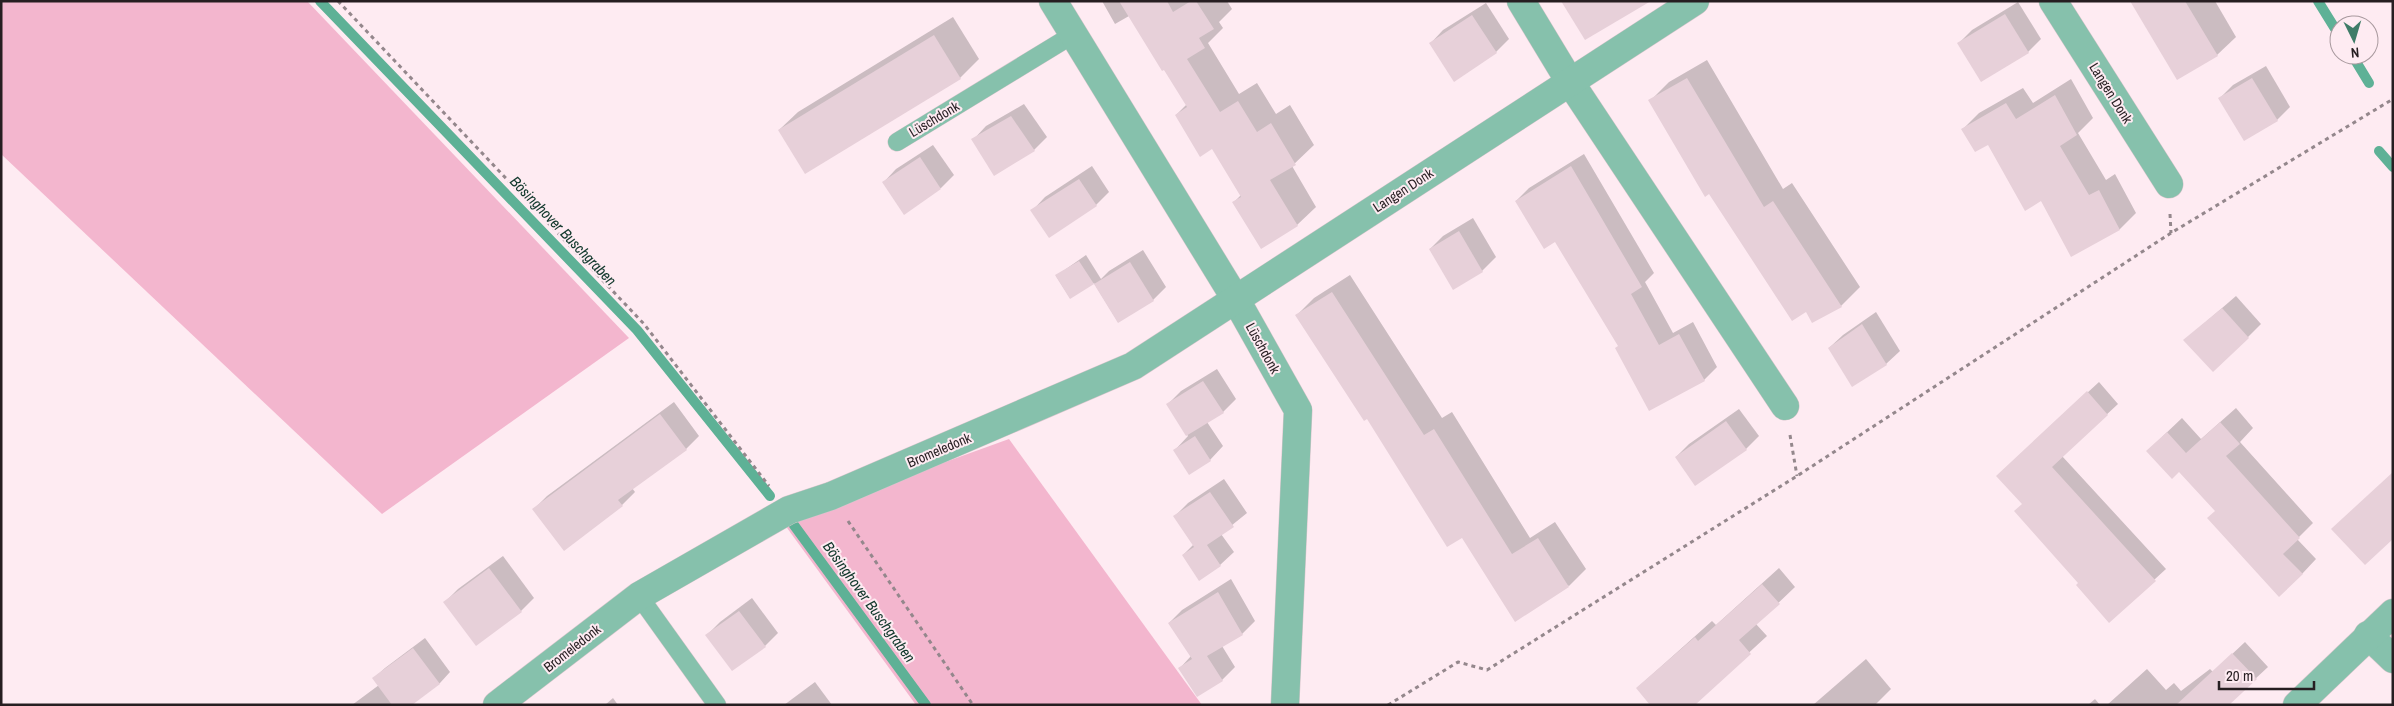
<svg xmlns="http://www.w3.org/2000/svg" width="2394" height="706" font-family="'Archivo Narrow',sans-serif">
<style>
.green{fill:#f3b6ce}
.shadow{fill:#0003}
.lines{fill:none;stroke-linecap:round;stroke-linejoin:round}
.stream{stroke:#5eb196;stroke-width:10}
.building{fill:#e7d0d9}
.service-casing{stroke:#d7c6cc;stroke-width:19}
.minor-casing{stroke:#d7c6cc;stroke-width:29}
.path{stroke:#94878c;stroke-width:3;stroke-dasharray:4 4;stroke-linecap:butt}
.service{stroke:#86c1ac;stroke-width:18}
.minor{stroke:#86c1ac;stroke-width:28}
.labels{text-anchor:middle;stroke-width:4;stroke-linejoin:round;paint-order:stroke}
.street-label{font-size:14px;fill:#261e21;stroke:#feebf2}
.water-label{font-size:15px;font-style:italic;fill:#10372b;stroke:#feebf2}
</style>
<rect width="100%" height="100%" fill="#feebf2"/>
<g class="green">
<path d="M1,1H307L629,338L382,514L1,154Z"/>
<path d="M1009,439L1202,705H916L782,521Z"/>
</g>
<g class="shadow">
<path d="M1102,1H1227L1232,9L1219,22L1223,28L1208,43L1239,94L1257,83L1276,114L1290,105L1314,145L1292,166L1316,207L1297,225L1234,202L1241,195L1213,148L1176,115L1187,104L1129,16L1115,24Z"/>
<path d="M2132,1H2215L2236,37L2217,55Z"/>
<path d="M2018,2L2041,39L2028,52L1959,43L1972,30Z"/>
<path d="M1486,3L1509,39L1496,52L1430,44L1443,30Z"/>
<path d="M953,17L979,59L960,78L779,130L798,112Z"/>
<path d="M1707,60L1783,189L1792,183L1860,287L1841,306L1650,101L1669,82Z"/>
<path d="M2266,66L2290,107L2277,120L2220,98L2233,85Z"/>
<path d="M2071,79L2093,118L2078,133L2106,180L2115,174L2136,213L2120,229L2072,255L2041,200L1988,144L1963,129L1979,113L2023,88L2033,103Z"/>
<path d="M1024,104L1047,137L1034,150L973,140L986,126Z"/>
<path d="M933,145L954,175L941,188L883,183L896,169Z"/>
<path d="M1584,154L1654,273L1645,282L1673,333L1693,322L1717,367L1704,380L1619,346L1555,240L1516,201L1529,188Z"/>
<path d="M1092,166L1109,192L1096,205L1032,211L1045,197Z"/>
<path d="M1473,218L1496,257L1482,271L1454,288L1430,249L1443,236Z"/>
<path d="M1143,250L1166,287L1153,300L1118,322L1094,283L1070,298L1056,276L1086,255L1101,279L1109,271Z"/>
<path d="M1350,275L1442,418L1452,412L1530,538L1555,522L1586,569L1569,586L1462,536L1367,417L1297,315L1314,298Z"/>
<path d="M2236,296L2261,324L2248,337L2185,340Z"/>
<path d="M1876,312L1900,351L1886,364L1829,348L1843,335Z"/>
<path d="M1217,369L1236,399L1223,412L1207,422L1223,446L1210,460L1175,450L1188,436L1168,404L1181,391Z"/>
<path d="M2099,382L2118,404L2062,456L2166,569L2109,621L2024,504L2008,466Z"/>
<path d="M674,402L699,436L686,449L632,488L635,492L622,505L534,509L547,496Z"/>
<path d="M2236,408L2253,428L2240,442L2313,523L2297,539L2316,559L2302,574L2217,511L2162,437L2182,418L2201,439Z"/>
<path d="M1739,409L1759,436L1746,449L1676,457L1689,444Z"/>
<path d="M1224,479L1247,513L1221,534L1234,552L1220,565L1183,555L1194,544L1175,516L1188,503Z"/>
<path d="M503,556L534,598L521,611L445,602L458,589Z"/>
<path d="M1779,568L1795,587L1756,624L1767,636L1692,705L1637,688L1712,621L1716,625Z"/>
<path d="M1231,579L1255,621L1242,634L1222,646L1235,667L1222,680L1180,668L1191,656L1169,623L1182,610Z"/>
<path d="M752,598L778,633L765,646L707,635L720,622Z"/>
<path d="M425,638L450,672L440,683L410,705H352L379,685L374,678L385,668Z"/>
<path d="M2245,642L2268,667L2227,705H2107L2147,669L2166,690L2174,683L2181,691L2210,669L2213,672Z"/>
<path d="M1866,659L1891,689L1875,705H1813Z"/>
<path d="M815,682L832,705H784Z"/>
<path d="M613,698L618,705H605Z"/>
<path d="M2095,699L2100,705H2088Z"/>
</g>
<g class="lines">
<g class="stream">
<path d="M320,1L637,330L770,496"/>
<path d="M2318,1L2339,35"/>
<path d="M2352,55L2369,83"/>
<path d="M2379,151L2393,167"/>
<path d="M788,517L926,705"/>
</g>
</g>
<g class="building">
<path d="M1119,1H1167L1173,12L1191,1H1196L1214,29L1199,38L1205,48L1187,59L1220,112L1238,101L1257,132L1271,123L1296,165L1270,180L1298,226L1261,249L1232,202L1241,197L1212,149L1200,157L1175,115L1187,107L1164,70L1162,71Z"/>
<path d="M1561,1H1651L1585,40Z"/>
<path d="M2130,1H2185L2218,56L2177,80Z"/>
<path d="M2005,14L2029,53L1981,82L1957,43Z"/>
<path d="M1472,15L1497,53L1454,82L1429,43Z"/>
<path d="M934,35L961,79L805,174L778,130Z"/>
<path d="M1687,78L1764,207L1773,201L1842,307L1812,323L1806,312L1792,321L1709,194L1705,197L1648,100Z"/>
<path d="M2252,78L2278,121L2244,141L2218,98Z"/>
<path d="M2055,95L2077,135L2060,146L2089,195L2099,190L2120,230L2071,257L2041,201L2025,211L1988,145L1975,152L1961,129L2006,103L2016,119Z"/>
<path d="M1011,116L1035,151L994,176L971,139Z"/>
<path d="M920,157L941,189L904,215L882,182Z"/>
<path d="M1571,166L1642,287L1631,294L1659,345L1679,334L1705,381L1649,411L1615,348L1618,346L1555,242L1544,249L1515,201Z"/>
<path d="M1079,179L1097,206L1049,238L1030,210Z"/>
<path d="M1459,231L1483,272L1453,290L1429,249Z"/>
<path d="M1079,261L1094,284L1070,299L1055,275Z"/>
<path d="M1130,262L1154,301L1118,323L1094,284Z"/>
<path d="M1332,292L1424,435L1434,429L1512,554L1538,538L1569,587L1515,622L1462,538L1447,547L1367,419L1364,421L1295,315Z"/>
<path d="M2222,308L2249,338L2213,372L2183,340Z"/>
<path d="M1862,324L1887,365L1852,387L1828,348Z"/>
<path d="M1203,381L1224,413L1186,436L1166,404Z"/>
<path d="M2087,391L2108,415L2052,467L2156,581L2109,623L2076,585L2078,583L2014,511L2022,504L1996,476Z"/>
<path d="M660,414L687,450L618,500L623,506L564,551L532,509Z"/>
<path d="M1726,421L1747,450L1695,486L1675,457Z"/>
<path d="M2220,422L2240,444L2226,456L2300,538L2283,554L2303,574L2279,597L2207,518L2215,511L2179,472L2172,479L2146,451L2167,432L2186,453Z"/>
<path d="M1195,436L1211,461L1189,475L1173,450Z"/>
<path d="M2393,472V539L2365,565L2331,529Z"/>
<path d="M1210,492L1234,527L1207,545L1221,566L1199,581L1182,555L1194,547L1173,516Z"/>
<path d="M489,568L522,612L476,646L443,602Z"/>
<path d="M1762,584L1780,604L1739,640L1751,654L1695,705H1650L1636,688L1695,637L1698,641Z"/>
<path d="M1218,592L1243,635L1207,656L1223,681L1197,697L1178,668L1192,659L1168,623Z"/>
<path d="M739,611L766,647L732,671L705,635Z"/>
<path d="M413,648L440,684L412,705H392L372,678Z"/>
<path d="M2232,653L2257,679L2229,705H2176Z"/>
</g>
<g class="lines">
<g class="service-casing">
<g id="service">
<path d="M897,142L1074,34"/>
<path d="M639,596L717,705"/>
</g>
</g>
<g class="minor-casing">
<g id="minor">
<path d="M1053,1L1235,298L1298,410L1285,705"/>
<path d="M1521,1L1570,82L1785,406"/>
<path d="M2053,1L2169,184"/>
<path d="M2368,635L2393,659"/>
<path d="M497,705L639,596L789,510L831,496L1133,366L1695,1"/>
<path d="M2297,705L2393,613"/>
</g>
</g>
<g class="path">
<path d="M338,1L644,324L769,486"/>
<path d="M2170,214L2171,233"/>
<path d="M1790,435L1797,476"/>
<path d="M848,521L973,705"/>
<path d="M1388,705L1458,662L1487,670L1797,476L2171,233L2393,99"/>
</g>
<use href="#service" class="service"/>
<use href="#minor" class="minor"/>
</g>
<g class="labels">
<g class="street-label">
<text transform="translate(2111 93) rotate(58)" y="5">Langen Donk</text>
<text transform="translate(934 119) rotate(-31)" y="5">Lüschdonk</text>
<text transform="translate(1403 190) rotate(-33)" y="5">Langen Donk</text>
<text transform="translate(1263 348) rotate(61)" y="5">Lüschdonk</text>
<text transform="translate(939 450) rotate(-23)" y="5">Bromeledonk</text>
<text transform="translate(572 648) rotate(-38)" y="5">Bromeledonk</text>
</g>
<g class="water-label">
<text transform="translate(563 231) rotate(46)" y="5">Bösinghover Buschgraben</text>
<text transform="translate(869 602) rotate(54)" y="5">Bösinghover Buschgraben</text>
</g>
</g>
<rect width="2394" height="706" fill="none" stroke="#261e21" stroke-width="5"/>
<g transform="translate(2354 40) rotate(175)"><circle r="24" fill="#feebf2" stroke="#a8999e"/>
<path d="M0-4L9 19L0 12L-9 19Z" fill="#3f7c68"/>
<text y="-8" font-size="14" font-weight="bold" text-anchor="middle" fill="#261e21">N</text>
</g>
<path d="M2219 681v8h95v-8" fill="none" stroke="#261e21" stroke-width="2.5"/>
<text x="2226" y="681" font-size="15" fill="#261e21" stroke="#feebf2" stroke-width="4" paint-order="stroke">20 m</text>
</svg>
